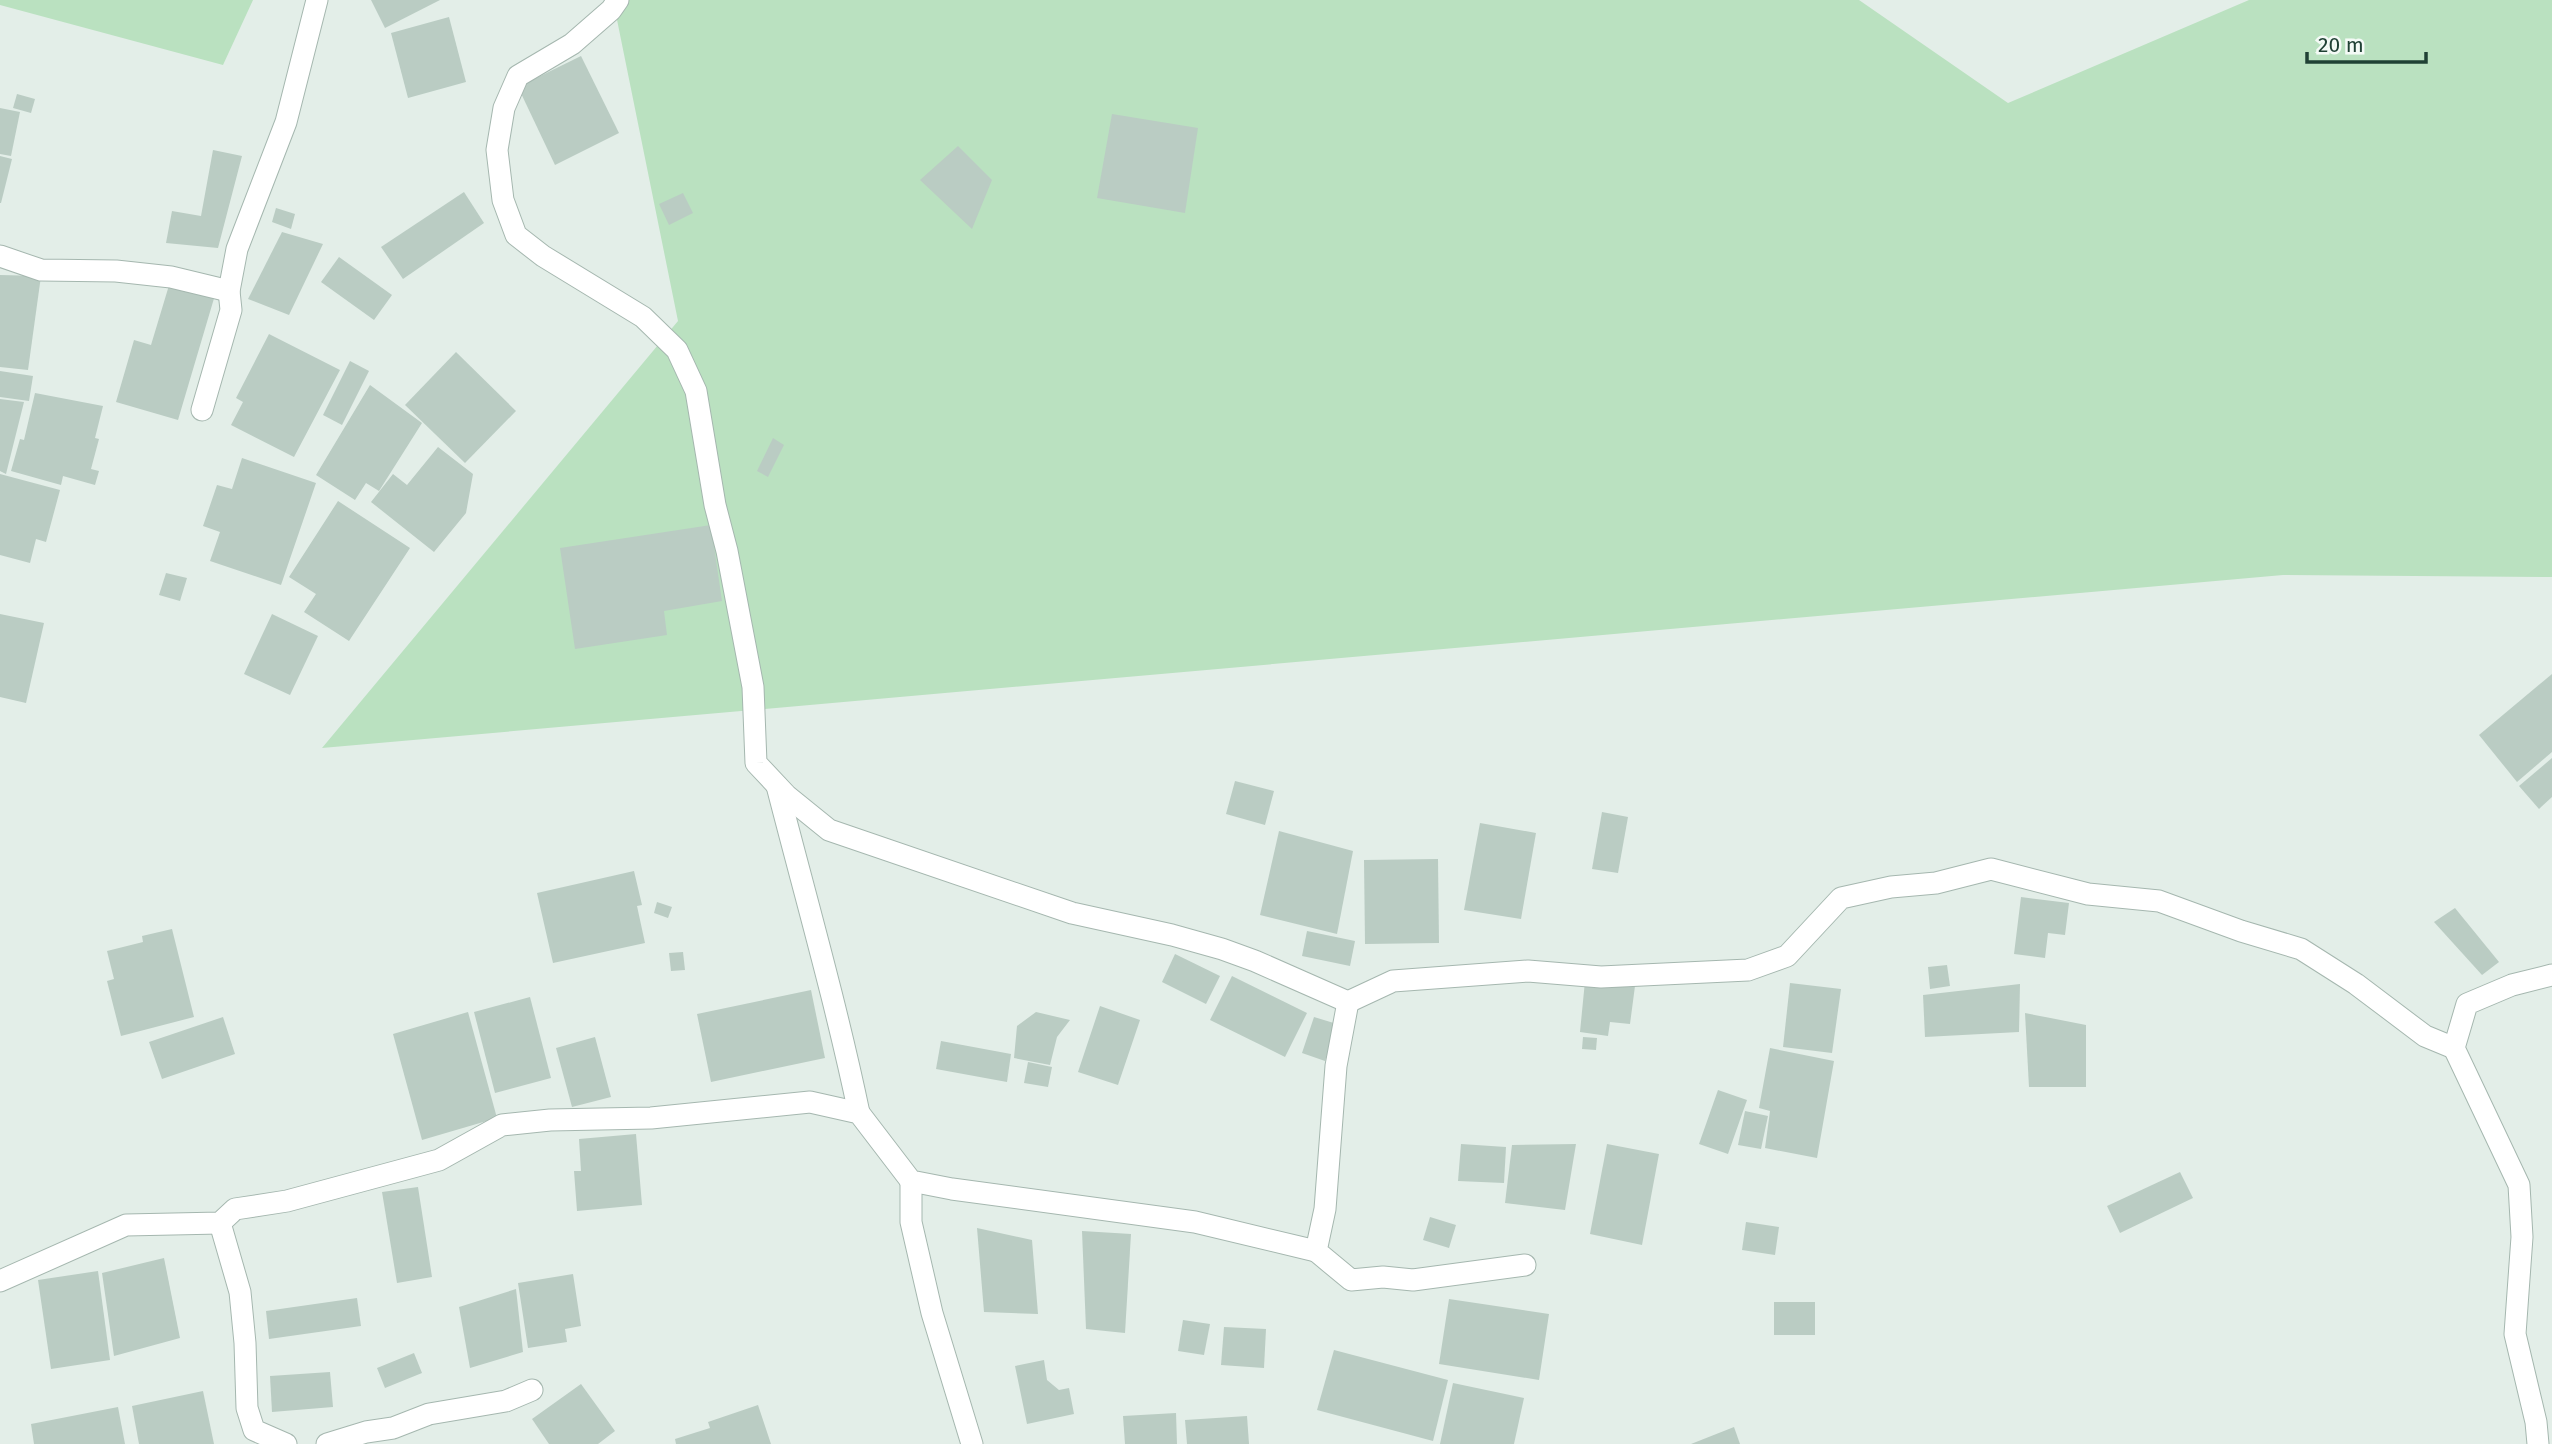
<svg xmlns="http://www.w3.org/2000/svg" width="2552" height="1444" font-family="'Fira Sans',sans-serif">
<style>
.green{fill:#bae1c0}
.building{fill:#baccc3}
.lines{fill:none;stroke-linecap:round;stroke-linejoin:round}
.minor-casing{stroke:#a5b7af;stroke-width:23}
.minor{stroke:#fff;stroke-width:21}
</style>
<rect width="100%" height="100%" fill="#e3eee8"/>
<g class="green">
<path d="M0,0H253L223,65L0,5Z"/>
<path d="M613,0H1859L2008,103L2249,0H2552V577L2283,575L322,748L678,321Z"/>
</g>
<g class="building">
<path d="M371,0H440L385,28Z"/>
<path d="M449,17L466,82L408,98L391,33Z"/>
<path d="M581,56L619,133L555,165L518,87Z"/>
<path d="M17,94L35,99L31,113L13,108Z"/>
<path d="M0,108L20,112L11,156L0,154Z"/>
<path d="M1112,114L1198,128L1185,213L1097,198Z"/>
<path d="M958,146L992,180L972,229L920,180Z"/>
<path d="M213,150L242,156L218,248L166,243L172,211L201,216Z"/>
<path d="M0,156L12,159L1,203H0Z"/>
<path d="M464,192L484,223L403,279L381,247Z"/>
<path d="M683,193L693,213L669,225L659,204Z"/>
<path d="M276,208L295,214L291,229L272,222Z"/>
<path d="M282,232L323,244L289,315L248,299Z"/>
<path d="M339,257L392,295L374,320L321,282Z"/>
<path d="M0,275L41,276L28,370L0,367Z"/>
<path d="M170,282L215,295L178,420L116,402L134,340L151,345Z"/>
<path d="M269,334L340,370L294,457L231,425L243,402L236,398Z"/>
<path d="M456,352L516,411L465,463L405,405Z"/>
<path d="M350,361L369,371L342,425L323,415Z"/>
<path d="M0,371L33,376L29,401L0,397Z"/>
<path d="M370,385L422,423L379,491L366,483L355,500L316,475Z"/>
<path d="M35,393L103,406L95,438L99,439L91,469L99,471L95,485L63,476L61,485L11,471L20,439L24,440Z"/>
<path d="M0,399L24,402L6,474L0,471Z"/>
<path d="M773,438L784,445L768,477L757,471Z"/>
<path d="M438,447L473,474L466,513L434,552L371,502L393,474L407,485Z"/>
<path d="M242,458L316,483L281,585L210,561L220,532L203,526L217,485L232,489Z"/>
<path d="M0,474L60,490L46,542L36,539L30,563L0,555Z"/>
<path d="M338,501L410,548L349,641L304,612L316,594L289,577Z"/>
<path d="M711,525L722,601L664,611L667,635L575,649L560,548Z"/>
<path d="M166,573L187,578L180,601L159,595Z"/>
<path d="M0,614L44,623L26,703L0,697Z"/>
<path d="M272,614L318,636L290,695L244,674Z"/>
<path d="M2552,674V752L2517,782L2479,735Z"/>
<path d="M2552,758V797L2539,809L2519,786Z"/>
<path d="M1235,781L1274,791L1265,825L1226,814Z"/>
<path d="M1602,812L1628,817L1618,873L1592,869Z"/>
<path d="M1480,823L1536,833L1521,919L1464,910Z"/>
<path d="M1279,831L1353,851L1337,934L1260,915Z"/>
<path d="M1438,859L1439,943L1365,944L1364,860Z"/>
<path d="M634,871L642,905L637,906L645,943L553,963L537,893Z"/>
<path d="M2021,897L2069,903L2065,935L2048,933L2045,958L2014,954Z"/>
<path d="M657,902L672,907L668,918L654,913Z"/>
<path d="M2455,908L2499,962L2482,975L2434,922Z"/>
<path d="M172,929L194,1017L121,1036L107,981L114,979L107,951L143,942L142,936Z"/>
<path d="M1307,931L1355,941L1350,966L1302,956Z"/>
<path d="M683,952L685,970L671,971L669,953Z"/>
<path d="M1175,954L1220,976L1206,1004L1162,982Z"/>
<path d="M1947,965L1950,986L1930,989L1928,967Z"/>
<path d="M1232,976L1307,1013L1285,1057L1210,1020Z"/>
<path d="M1585,981L1635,986L1630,1024L1610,1022L1608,1036L1580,1032Z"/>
<path d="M1790,983L1841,989L1832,1053L1783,1047Z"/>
<path d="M2020,984L2019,1032L1925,1037L1923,995Z"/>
<path d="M811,990L825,1058L711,1082L697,1014Z"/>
<path d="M530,997L551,1078L495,1093L474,1012Z"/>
<path d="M1100,1006L1140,1020L1118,1085L1078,1072Z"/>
<path d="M468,1012L497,1118L422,1140L393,1034Z"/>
<path d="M1036,1012L1070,1020L1057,1037L1050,1065L1014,1058L1017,1026Z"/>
<path d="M2025,1013L2086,1025V1087H2029Z"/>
<path d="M223,1017L235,1054L162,1079L149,1042Z"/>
<path d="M1314,1017L1337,1024L1325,1061L1302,1053Z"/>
<path d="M595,1037L611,1097L572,1107L556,1048Z"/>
<path d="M1583,1037L1597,1038L1596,1050L1582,1049Z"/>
<path d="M941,1041L1011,1054L1007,1082L936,1069Z"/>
<path d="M1770,1048L1834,1061L1817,1158L1765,1148L1770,1111L1759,1108Z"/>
<path d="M1028,1062L1052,1067L1048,1087L1024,1083Z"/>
<path d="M1718,1090L1747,1100L1728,1154L1699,1144Z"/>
<path d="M1745,1111L1768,1116L1761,1149L1738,1145Z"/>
<path d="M636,1134L642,1205L577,1211L574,1171H581L579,1139Z"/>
<path d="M1461,1144L1506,1147L1504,1183L1458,1181Z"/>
<path d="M1576,1144L1565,1210L1505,1203L1512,1145Z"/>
<path d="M1607,1144L1659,1154L1642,1245L1590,1234Z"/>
<path d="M2180,1172L2193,1198L2120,1233L2107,1206Z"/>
<path d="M418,1187L432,1277L397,1283L382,1192Z"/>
<path d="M1430,1217L1456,1225L1449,1248L1423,1240Z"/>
<path d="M1746,1222L1779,1227L1775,1255L1742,1250Z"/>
<path d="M977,1228L1032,1240L1038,1314L984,1312Z"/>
<path d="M1082,1231L1131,1234L1125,1333L1086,1329Z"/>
<path d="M164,1258L180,1338L114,1356L102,1273Z"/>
<path d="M98,1271L110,1360L51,1369L38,1280Z"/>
<path d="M573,1274L581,1326L565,1329L567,1342L528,1348L518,1283Z"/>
<path d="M516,1289L523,1352L470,1368L459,1307Z"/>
<path d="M357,1298L361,1326L269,1339L266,1311Z"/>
<path d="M1449,1299L1549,1314L1539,1380L1439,1364Z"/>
<rect x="1774" y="1302" width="41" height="33"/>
<path d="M1183,1320L1210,1324L1204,1355L1178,1351Z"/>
<path d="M1224,1327L1266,1329L1264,1368L1221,1365Z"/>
<path d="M1334,1350L1448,1380L1433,1441L1317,1410Z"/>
<path d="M414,1353L422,1373L385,1388L377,1368Z"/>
<path d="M1044,1360L1047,1380L1059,1390L1069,1388L1074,1414L1027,1424L1015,1366Z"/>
<path d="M330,1372L333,1407L272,1412L270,1376Z"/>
<path d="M1453,1383L1524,1398L1514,1444H1440Z"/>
<path d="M581,1384L615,1431L598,1444H549L532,1419Z"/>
<path d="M203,1391L214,1444H139L132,1406Z"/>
<path d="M758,1405L771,1444H676L675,1439L710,1428L708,1422Z"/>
<path d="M118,1407L125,1444H34L31,1424Z"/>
<path d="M1176,1413L1177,1444H1125L1123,1416Z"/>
<path d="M1247,1416L1249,1444H1187L1185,1420Z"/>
<path d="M1734,1427L1740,1444H1691Z"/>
</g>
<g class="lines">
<g class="minor-casing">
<g id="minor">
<path d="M618,0L611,10L572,44L518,76L504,108L497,150L503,200L516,235L543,256L643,317L677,350L696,391L715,505L727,551L753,687L756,763L787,796L829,830L1072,913L1172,935L1222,949L1255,961L1348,1002L1393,981L1528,971L1601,977L1748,970L1787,956L1841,898L1891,887L1936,883L1991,869L2088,894L2159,901L2241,931L2301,949L2356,984L2425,1036L2454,1048"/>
<path d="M0,256L41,270L116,271L171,277L229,291"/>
<path d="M202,410L231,310L229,291L237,249L286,122L317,0"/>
<path d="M777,786C805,895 836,1003 859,1113"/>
<path d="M1348,1002L1336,1066L1325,1209L1316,1251L1351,1280L1383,1277L1413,1280L1525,1265"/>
<path d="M911,1181V1222L932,1313L972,1444"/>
<path d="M220,1223L240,1292L245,1343L247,1408L254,1430L286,1444"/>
<path d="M0,1281L126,1225L220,1223L235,1209L287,1201L439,1160L502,1125L550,1120L651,1118L810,1102L859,1113L911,1181L952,1189L1195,1222L1316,1251"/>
<path d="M327,1444L366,1432L393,1428L429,1414L506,1401L532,1390"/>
<path d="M2538,1444L2536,1422L2515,1334L2522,1237L2519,1185L2454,1048L2467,1004L2512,985L2552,975"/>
</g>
</g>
<use href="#minor" class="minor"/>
</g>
<path d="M2307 52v10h119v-10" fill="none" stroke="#204135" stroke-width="3.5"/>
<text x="2318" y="52" font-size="21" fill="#204135" stroke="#f4faf6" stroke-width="5" paint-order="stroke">20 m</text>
</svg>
